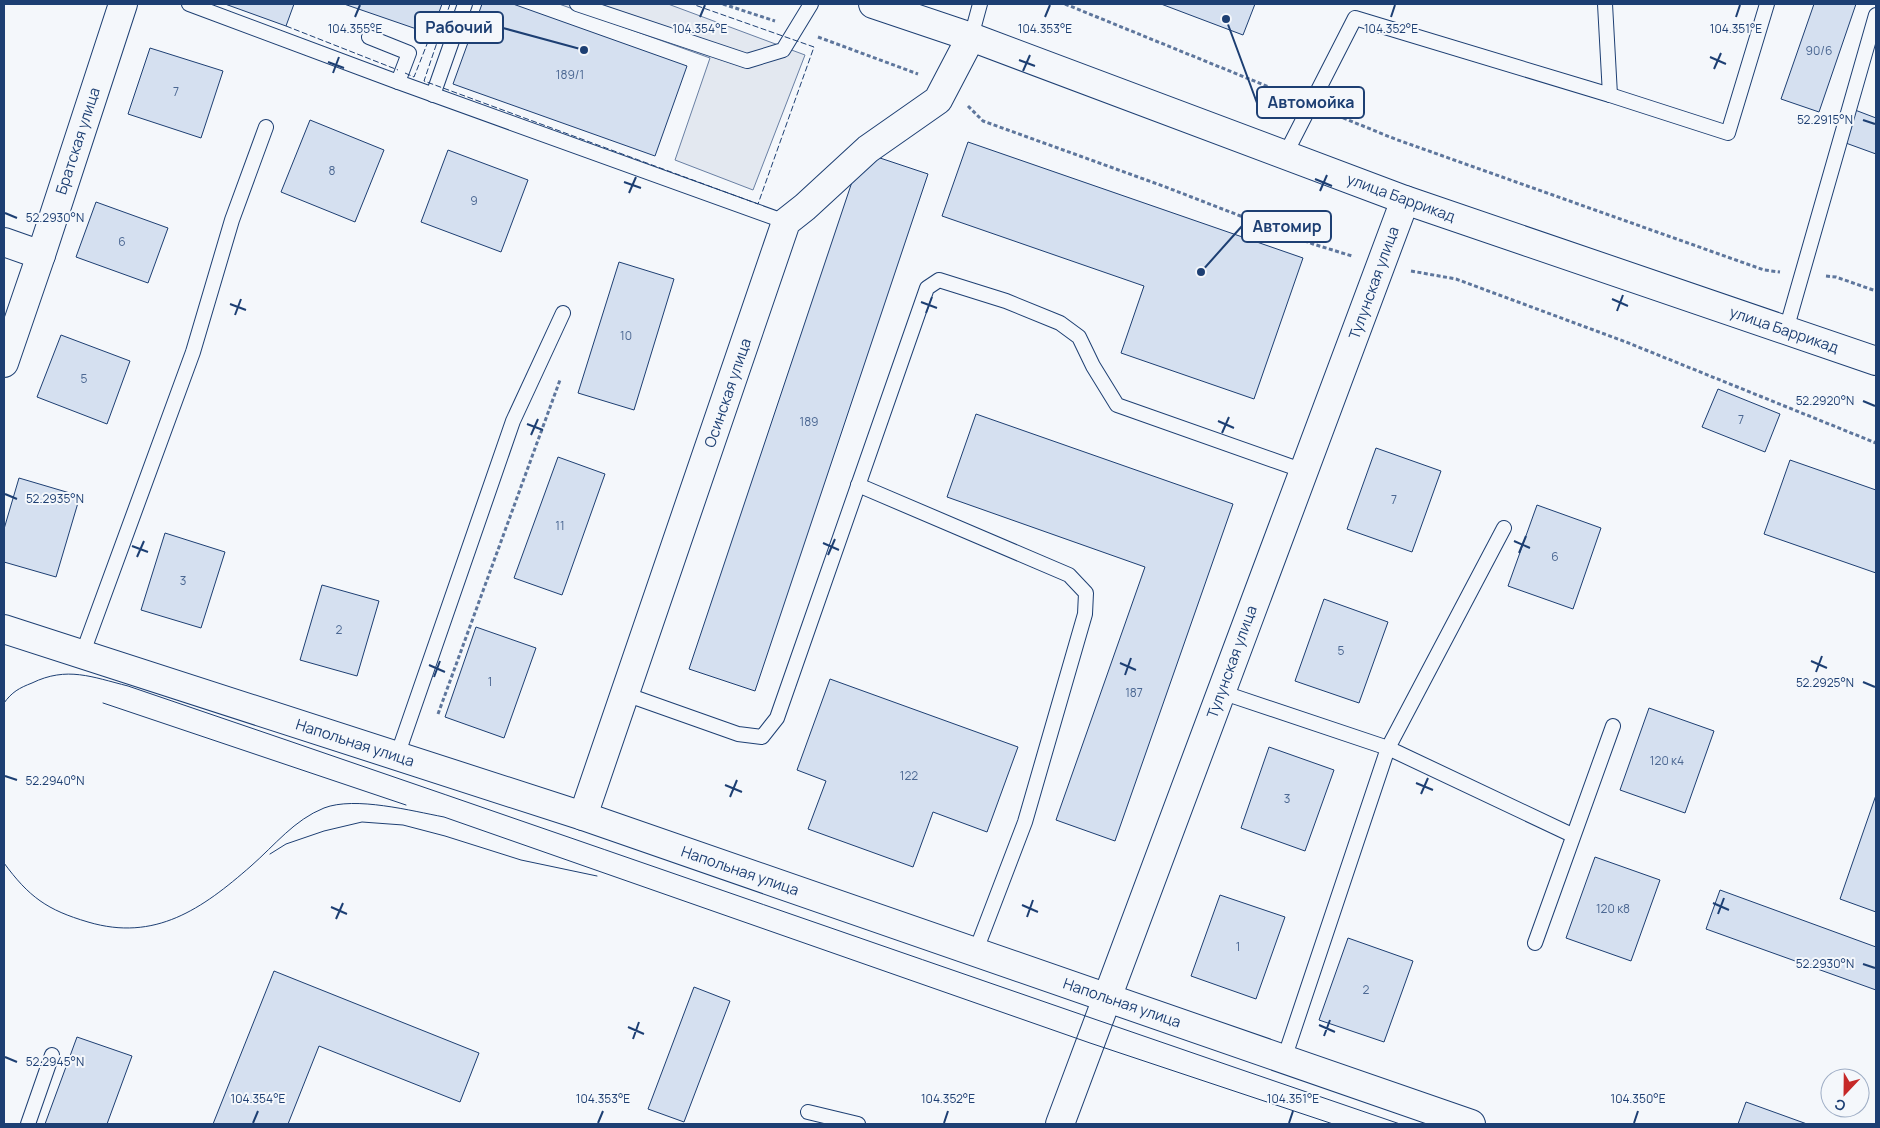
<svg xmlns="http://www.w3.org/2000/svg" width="1880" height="1128" font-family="Manrope,sans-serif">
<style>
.parking{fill:#e3e8f0;stroke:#687fa3}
.building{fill:#d5e0f0;stroke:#1d3f73}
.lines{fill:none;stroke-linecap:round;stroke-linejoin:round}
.service-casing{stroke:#1d3f73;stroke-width:16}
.minor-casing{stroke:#1d3f73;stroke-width:30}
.tertiary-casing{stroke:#1d3f73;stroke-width:30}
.primary-casing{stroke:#1d3f73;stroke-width:30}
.path{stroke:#5e769c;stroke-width:3;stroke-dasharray:4 2.5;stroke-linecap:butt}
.service{stroke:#f4f7fb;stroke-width:14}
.minor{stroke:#f4f7fb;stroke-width:28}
.tertiary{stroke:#f4f7fb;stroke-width:28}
.primary{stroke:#f4f7fb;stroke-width:28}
.tram{stroke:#1d3f73;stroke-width:1}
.fence{stroke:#1d3f73;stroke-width:1;stroke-dasharray:6 2.5;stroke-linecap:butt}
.ticks{fill:none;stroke:#1d3f73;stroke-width:2}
.labels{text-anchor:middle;stroke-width:4;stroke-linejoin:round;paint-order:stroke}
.number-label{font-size:12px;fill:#4b6792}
.street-label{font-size:15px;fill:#1d3f73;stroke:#f4f7fb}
.ticks-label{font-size:12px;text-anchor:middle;fill:#1d3f73;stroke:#f4f7fb;stroke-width:4;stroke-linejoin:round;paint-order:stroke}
.leader{fill:none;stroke:#1d3f73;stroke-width:2}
.callout-dot{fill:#1d3f73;stroke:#f4f7fb;stroke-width:2}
.callout{fill:#f4f7fb;stroke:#1d3f73;stroke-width:2}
.callout-label{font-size:16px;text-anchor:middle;font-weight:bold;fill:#1d3f73}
</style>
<rect width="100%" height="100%" fill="#f4f7fb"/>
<path class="parking" d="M559,4H668L805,55L753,190L675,160L710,58Z"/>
<g class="building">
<path d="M225,4H294L286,26Z"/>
<path d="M344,4H442L431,34Z"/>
<path d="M482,4H513L687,66L655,156L453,84Z"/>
<path d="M1161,4H1255L1243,35Z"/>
<path d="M1814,4H1856L1819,112L1781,99Z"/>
<path d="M150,48L223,71L201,138L128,114Z"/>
<path d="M1855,110L1876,118V154L1843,142Z"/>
<path d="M310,120L384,150L355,222L281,192Z"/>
<path d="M968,142L1303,258L1254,399L1121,353L1144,286L942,216Z"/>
<path d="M448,150L528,180L501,252L421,222Z"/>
<path d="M862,152L928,174L755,691L689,669Z"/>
<path d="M96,202L168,228L148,283L76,257Z"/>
<path d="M619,262L674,279L634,410L578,393Z"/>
<path d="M61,335L130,361L107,424L37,397Z"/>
<path d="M1718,389L1780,414L1765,452L1702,427Z"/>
<path d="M976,414L1233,504L1115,841L1056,820L1145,567L947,497Z"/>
<path d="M1376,448L1441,471L1412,552L1347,529Z"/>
<path d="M558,457L605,474L562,595L514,578Z"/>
<path d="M1790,460L1876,490V573L1764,534Z"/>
<path d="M19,478L80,496L56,577L4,562V529Z"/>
<path d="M1537,505L1601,528L1573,609L1508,586Z"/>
<path d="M165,533L225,552L201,628L141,610Z"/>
<path d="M322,585L379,601L357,676L300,660Z"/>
<path d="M1324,599L1388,622L1359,703L1295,681Z"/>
<path d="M476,627L536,648L504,738L445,717Z"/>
<path d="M830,679L1018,747L987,832L933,812L913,867L808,829L826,781L797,770Z"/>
<path d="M1649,708L1714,731L1685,813L1620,790Z"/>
<path d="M1269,747L1334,770L1305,851L1241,828Z"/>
<path d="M1876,795V912L1840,899Z"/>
<path d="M1595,857L1660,880L1631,961L1566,938Z"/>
<path d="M1720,890L1876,947V990L1706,929Z"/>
<path d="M1220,895L1285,917L1256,999L1191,976Z"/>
<path d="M1348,938L1413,961L1384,1042L1319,1020Z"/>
<path d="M274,971L479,1053L460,1102L319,1046L288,1124H213Z"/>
<path d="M694,987L730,1001L684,1122L648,1109Z"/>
<path d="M77,1037L132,1056L107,1124H45Z"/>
<path d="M1746,1102L1807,1124H1738Z"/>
</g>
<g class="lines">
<g class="service-casing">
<g id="service">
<path d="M189,4L398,82L409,53L369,37"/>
<path d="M577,4L747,61L783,50L811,4"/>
<path d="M971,37L980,4"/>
<path d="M398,82L786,222"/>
<path d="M433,95L465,4"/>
<path d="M1610,95L1728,133L1767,4"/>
<path d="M1285,155L1355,18L1610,95L1605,4"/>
<path d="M1786,330L1876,15"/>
<path d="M858,485L1069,575L1086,593L1085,614L1025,822L975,953"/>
<path d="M82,655L193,352L232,220L266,127"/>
<path d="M1221,692L1388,748L1504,528"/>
<path d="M625,694L738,734L762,737L777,718L927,288L939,280L1006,301L1060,323L1079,337L1093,366L1117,405L1304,471"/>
<path d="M397,756L513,421L563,313"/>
<path d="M1535,943L1613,726"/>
<path d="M1284,1059L1388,748L1572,835"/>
<path d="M808,1112L858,1124"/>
<path d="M28,1124L52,1055"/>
</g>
</g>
<g class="minor-casing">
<g id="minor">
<path d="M4,242L41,255"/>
<path d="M583,816L786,222L805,207L868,149L938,100L971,37"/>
<path d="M1060,1124L1405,200"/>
</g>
</g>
<g class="tertiary-casing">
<g id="tertiary">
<path d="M4,363L41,255L123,4"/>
<path d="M4,629L583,816L1471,1124"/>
</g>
</g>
<g class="primary-casing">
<path id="primary" d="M873,4L971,37L1405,200L1876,361"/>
</g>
<g class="path">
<path d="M723,4L775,21"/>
<path d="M1065,4L1291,96"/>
<path d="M818,37L918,74"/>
<path d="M968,106L983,121L1163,186L1313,244L1352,256"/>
<path d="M1331,113L1395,139L1764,270L1780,272"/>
<path d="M1411,271L1456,279L1626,342L1876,443"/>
<path d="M1826,276L1836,277L1876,291"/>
<path d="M438,714L560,380"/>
</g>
<use href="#service" class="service"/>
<use href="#minor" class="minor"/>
<use href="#tertiary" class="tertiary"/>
<use href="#primary" class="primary"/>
<g class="tram">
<path d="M4,703C12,692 19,688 32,683C67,666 92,677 128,686C552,830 975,979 1400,1124"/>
<path d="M103,703L406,805"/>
<path d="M270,854L286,844L324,831L362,822L403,825L445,836L521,860L597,876"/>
<path d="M4,863C29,897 47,910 88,922C155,942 202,909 251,866C275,845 294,820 324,808C355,796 412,811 444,817L1090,1043L1333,1124"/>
</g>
<g class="fence">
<path d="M450,4L424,81L758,204L814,47L692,4"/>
<path d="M286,26L398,70"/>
<path d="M405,73L414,77L431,34"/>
</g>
</g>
<path class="ticks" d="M355,17L360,5M700,17L705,5M1045,17L1050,5M1391,17L1395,5M1736,17L1740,5M1710,57L1726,64M1019,60L1035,66M328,62L344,68M1714,69L1721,53M1023,71L1030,55M333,73L339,57M1863,120L1875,124M1315,179L1332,186M624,182L641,188M1320,191L1327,175M629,193L636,177M5,213L17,218M1612,299L1628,306M921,302L937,308M230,304L246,310M1617,311L1623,295M926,313L932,297M235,315L241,299M1863,401L1875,406M1218,421L1234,428M527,424L543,430M1222,433L1229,417M531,435L538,419M5,494L17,499M1514,541L1530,548M823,543L839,550M132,546L148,552M1519,553L1526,536M828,555L835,539M137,557L144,541M1811,661L1827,668M1120,663L1136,670M429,665L445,672M1816,672L1822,656M1125,675L1131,658M434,677L440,661M1863,682L1875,687M5,776L17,780M1416,783L1433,790M725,785L742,792M1421,794L1428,778M730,797L737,780M1713,903L1729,910M1022,905L1038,912M331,907L347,914M1718,914L1724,898M1027,917L1033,900M336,919L343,903M1863,964L1875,968M1319,1025L1335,1032M628,1027L644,1034M1324,1036L1330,1020M633,1039L639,1022M5,1057L17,1062M253,1123L258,1111M598,1123L603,1111M944,1123L948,1111M1289,1123L1293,1111M1634,1123L1638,1111"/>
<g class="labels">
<g class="number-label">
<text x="1819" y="55">90/6</text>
<text x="570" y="79">189/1</text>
<text x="176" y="96">7</text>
<text x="332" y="175">8</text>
<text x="474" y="205">9</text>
<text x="122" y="246">6</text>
<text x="626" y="340">10</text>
<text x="84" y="383">5</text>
<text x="1741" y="424">7</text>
<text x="809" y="426">189</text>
<text x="1394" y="504">7</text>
<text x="560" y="530">11</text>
<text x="1555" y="561">6</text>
<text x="183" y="585">3</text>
<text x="339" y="634">2</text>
<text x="1341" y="655">5</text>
<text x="490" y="686">1</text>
<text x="1134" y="697">187</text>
<text x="1667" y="765">120 к4</text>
<text x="909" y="780">122</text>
<text x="1287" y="803">3</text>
<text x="1613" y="913">120 к8</text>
<text x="1238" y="951">1</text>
<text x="1366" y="994">2</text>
</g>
<g class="street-label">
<text transform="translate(78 141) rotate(-72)" y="5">Братская улица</text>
<text transform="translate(1401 198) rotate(20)" y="5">улица Баррикад</text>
<text transform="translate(1374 283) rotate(-70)" y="5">Тулунская улица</text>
<text transform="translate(1784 330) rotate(19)" y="5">улица Баррикад</text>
<text transform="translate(728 393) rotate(-71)" y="5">Осинская улица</text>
<text transform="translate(1232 662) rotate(-70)" y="5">Тулунская улица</text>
<text transform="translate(355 743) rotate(18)" y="5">Напольная улица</text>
<text transform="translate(740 871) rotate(19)" y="5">Напольная улица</text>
<text transform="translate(1122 1003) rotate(19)" y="5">Напольная улица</text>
</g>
</g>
<g class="ticks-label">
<text x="355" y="33">104.355°E</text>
<text x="700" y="33">104.354°E</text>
<text x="1045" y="33">104.353°E</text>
<text x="1391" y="33">104.352°E</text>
<text x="1736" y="33">104.351°E</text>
<text x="1825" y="124">52.2915°N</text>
<text x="55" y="222">52.2930°N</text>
<text x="1825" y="405">52.2920°N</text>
<text x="55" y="503">52.2935°N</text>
<text x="1825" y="687">52.2925°N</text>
<text x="55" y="785">52.2940°N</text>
<text x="1825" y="968">52.2930°N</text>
<text x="55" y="1066">52.2945°N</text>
<text x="258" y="1103">104.354°E</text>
<text x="603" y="1103">104.353°E</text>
<text x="948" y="1103">104.352°E</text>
<text x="1293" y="1103">104.351°E</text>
<text x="1638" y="1103">104.350°E</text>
</g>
<path class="leader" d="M584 50L503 28M1226 19L1257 103M1201 272L1242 226"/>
<g class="callout-dot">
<circle cx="584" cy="50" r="5"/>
<circle cx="1226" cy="19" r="5"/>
<circle cx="1201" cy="272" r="5"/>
</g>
<g class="callout">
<rect x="415" y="12" width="88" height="31" rx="5"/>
<rect x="1257" y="87" width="107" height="31" rx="5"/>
<rect x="1242" y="211" width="89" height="31" rx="5"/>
</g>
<g class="callout-label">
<text x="459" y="33">Рабочий</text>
<text x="1311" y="108">Автомойка</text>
<text x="1287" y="232">Автомир</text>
</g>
<rect width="1880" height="1128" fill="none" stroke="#1d3f73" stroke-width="10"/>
<g transform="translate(1845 1093) rotate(202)"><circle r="24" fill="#f4f7fb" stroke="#9eadc5"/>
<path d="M0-4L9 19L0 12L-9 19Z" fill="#c62828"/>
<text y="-8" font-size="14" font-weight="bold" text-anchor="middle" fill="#1d3f73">С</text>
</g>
</svg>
